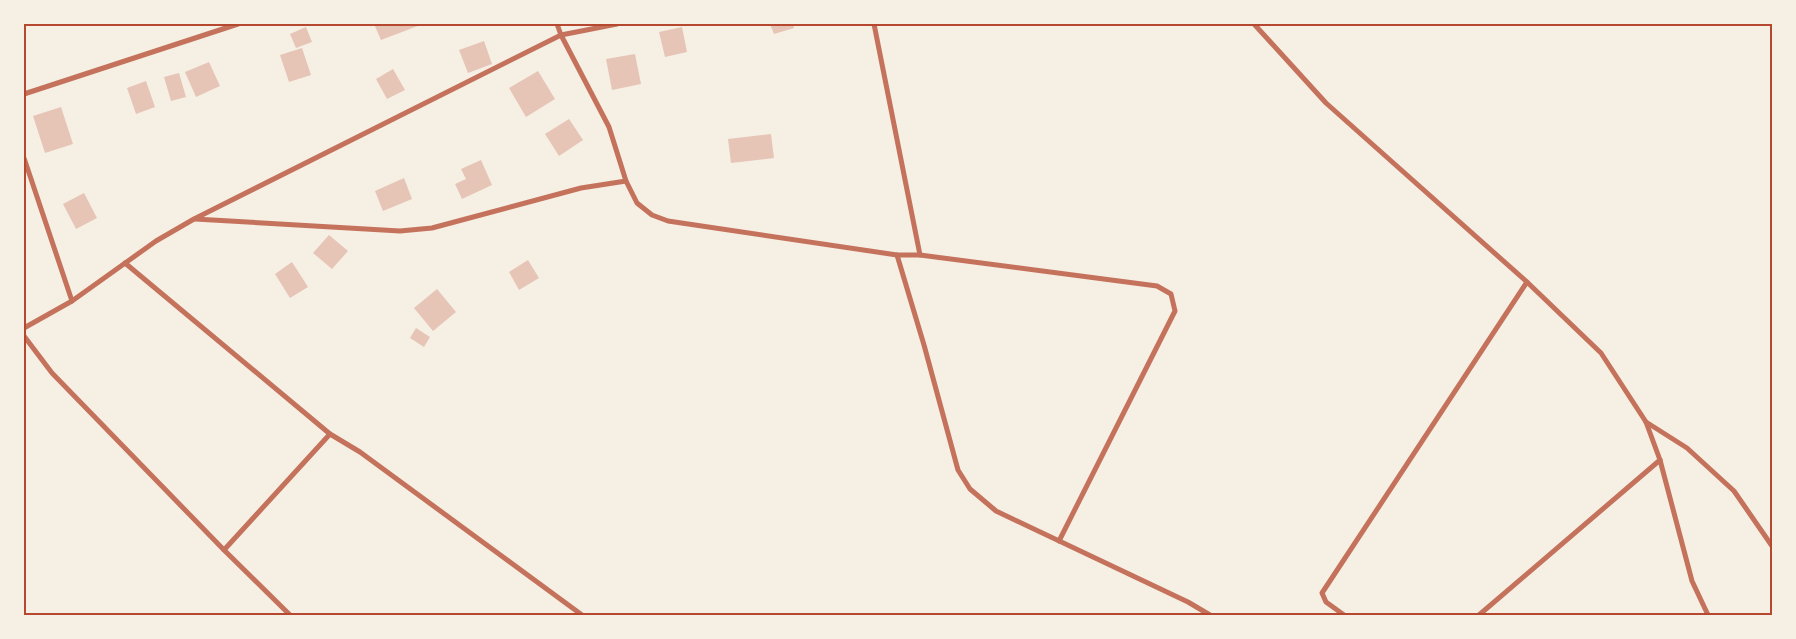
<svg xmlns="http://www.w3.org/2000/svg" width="1796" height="639" font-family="'Source Sans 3',sans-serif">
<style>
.building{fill:#e6c5b7}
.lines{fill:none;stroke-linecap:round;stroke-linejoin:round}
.minor{stroke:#c5725c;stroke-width:5}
.neatline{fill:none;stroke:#b5482f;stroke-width:2}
</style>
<rect width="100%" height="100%" fill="#f6efe4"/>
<g class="building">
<path d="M374,24H423L381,40Z"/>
<path d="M770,24H793L794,28L774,34Z"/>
<path d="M306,27L312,42L296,48L290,34Z"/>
<path d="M682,27L687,52L665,57L659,32Z"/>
<path d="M484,41L492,64L468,73L459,50Z"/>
<path d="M302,48L311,75L289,82L280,55Z"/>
<path d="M635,54L641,84L612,90L606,59Z"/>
<path d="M209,62L220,86L196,97L185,72Z"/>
<path d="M393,69L405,90L387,99L376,79Z"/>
<path d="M538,71L555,99L526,117L509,88Z"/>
<path d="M179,73L186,97L171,101L164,77Z"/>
<path d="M146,81L155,107L136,114L127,88Z"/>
<path d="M61,107L73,144L45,153L33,116Z"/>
<path d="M569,119L583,140L559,156L545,134Z"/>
<path d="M771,134L774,158L731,163L728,139Z"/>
<path d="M481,160L492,185L462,199L455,184L466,179L461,169Z"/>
<path d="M404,178L412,199L383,211L375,191Z"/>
<path d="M84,193L97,218L76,229L63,204Z"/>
<path d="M329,235L348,251L332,269L313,253Z"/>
<path d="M528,260L539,278L519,290L509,272Z"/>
<path d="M292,262L308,287L290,298L275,274Z"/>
<path d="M437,289L456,312L433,331L414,308Z"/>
<path d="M416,328L430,337L424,347L410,338Z"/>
</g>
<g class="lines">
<g class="minor">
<path d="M557,24L561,35L609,127L626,181L637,203L652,215L668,221L897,255H920L1157,286L1171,294L1175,311L1059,541"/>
<path d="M874,24L920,255"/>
<path d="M1254,24L1326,103L1527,282L1601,353L1646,422L1660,460L1692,581L1708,615"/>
<path d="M24,94L238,24"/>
<path d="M24,158L72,301"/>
<path d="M195,219L400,231L432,228L581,188L626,181"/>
<path d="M897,255L924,345L958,470L970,489L996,511L1188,602L1210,615"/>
<path d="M125,263L330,434"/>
<path d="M24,328L72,301L156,241L194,219L561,35L617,24"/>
<path d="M24,336L52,373L224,550L290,615"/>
<path d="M1646,422L1687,448L1734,491L1772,546"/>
<path d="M224,550L330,434L360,452L582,615"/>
<path d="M1344,615L1326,602L1322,593L1527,282"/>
<path d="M1479,615L1660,460"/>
</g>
</g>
<rect width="1796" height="639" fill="none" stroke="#f6efe4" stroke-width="50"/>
<rect x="25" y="25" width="1746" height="589" class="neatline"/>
</svg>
